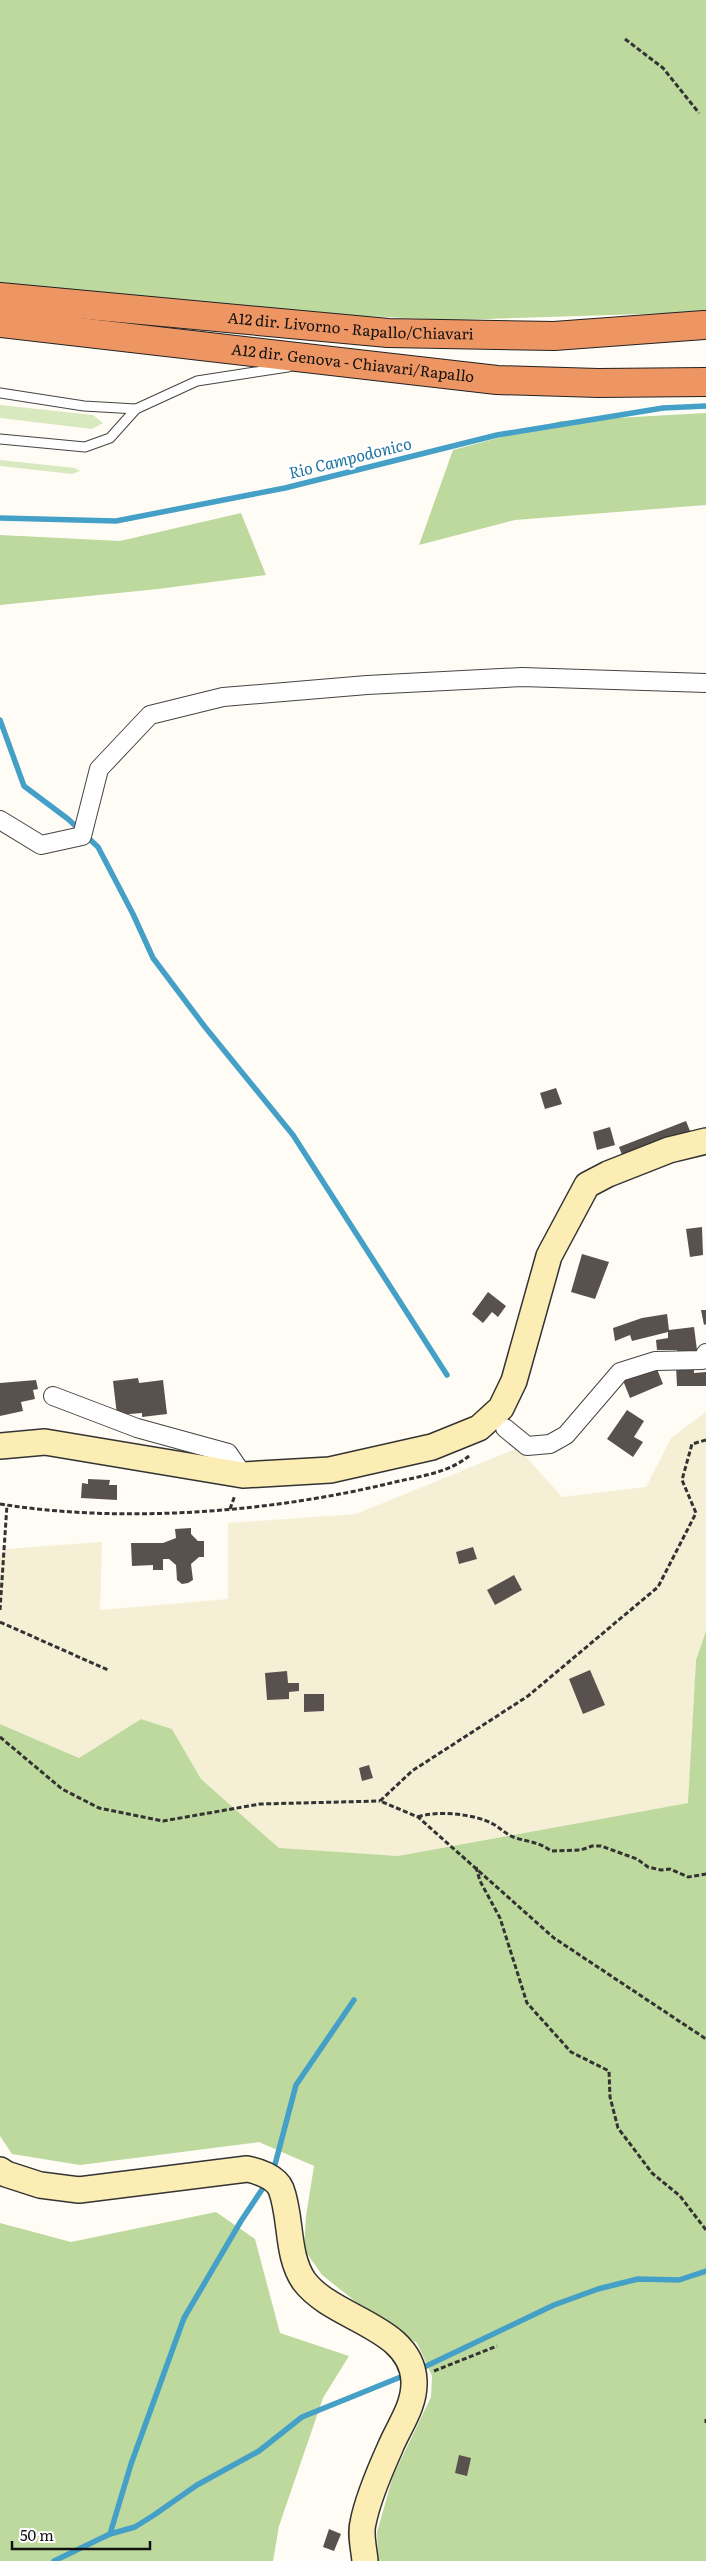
<svg xmlns="http://www.w3.org/2000/svg" width="706" height="2561" font-family="Literata,serif">
<style>
.farmland{fill:#f4efd5}
.green{fill:#d8e9bf}
.forest{fill:#bed99e}
.lines{fill:none;stroke-linecap:round;stroke-linejoin:round}
.stream{stroke:#45a0c8;stroke-width:5.5}
.building{fill:#59514d}
.lane-casing{stroke:#444;stroke-width:11}
.street-casing{stroke:#444;stroke-width:20}
.secondary-casing{stroke:#333;stroke-width:28}
.highway-casing{stroke:#222;stroke-width:30}
.path{stroke:#333;stroke-width:3;stroke-dasharray:5 2.5;stroke-linecap:butt}
.lane{stroke:#fff;stroke-width:9}
.street{stroke:#fff;stroke-width:18}
.secondary{stroke:#fbedb3;stroke-width:25}
.highway{stroke:#ee9663;stroke-width:28}
.labels{text-anchor:middle;stroke-width:5;stroke-linejoin:round;paint-order:stroke}
.street-label{font-size:15px;fill:#111;stroke:#fff}
.water-label{font-size:16px;font-style:italic;fill:#1d729f;stroke:#fff}
</style>
<rect width="100%" height="100%" fill="#fffcf5"/>
<path class="farmland" d="M706,1412V1631L696,1660L689,1803L398,1856L280,1849L201,1779L172,1729L141,1719L79,1758L0,1724V1554L6,1549L102,1542L100,1610L228,1599V1523L356,1514L518,1448L562,1497L646,1487L671,1438Z"/>
<g class="green">
<path d="M0,405L93,415L103,423L92,429L0,418Z"/>
<path d="M0,460L75,468L80,471L72,474L0,466Z"/>
</g>
<g class="forest">
<path d="M0,0H706V312L453,320L223,310L0,283Z"/>
<path d="M706,413V505L515,520L419,545L453,450L561,421Z"/>
<path d="M241,513L266,575L158,589L0,605V535L120,541Z"/>
<path d="M706,1631V2561H378L377,2532L393,2476L431,2397L432,2376L417,2343L365,2309L322,2275L304,2249L306,2216L314,2166L259,2142L80,2165L12,2154L0,2136V1724L79,1758L141,1719L172,1729L201,1779L279,1848L398,1856L688,1803L696,1660Z"/>
<path d="M216,2212L255,2239L280,2333L349,2356L323,2398L279,2526L273,2561H0V2223L71,2242Z"/>
</g>
<g class="lines">
<g class="stream">
<path d="M0,518L116,521L285,488L497,435L663,408L706,406"/>
<path d="M0,720L24,786L68,819L98,847L133,914L153,958L205,1027L293,1135L447,1375"/>
<path d="M273,2172L296,2085L354,2000"/>
<path d="M418,2370L554,2305L598,2289L638,2279L679,2280L706,2271"/>
<path d="M110,2534L131,2464L184,2318L241,2221L267,2182"/>
<path d="M54,2561L110,2534L135,2527L154,2515L197,2485L259,2451L302,2417L408,2374"/>
</g>
</g>
<g class="building">
<path d="M556,1088L562,1104L545,1109L540,1093Z"/>
<path d="M686,1121L690,1131L625,1163L619,1147Z"/>
<path d="M610,1127L615,1145L597,1150L593,1132Z"/>
<path d="M702,1227L703,1255L690,1257L686,1229Z"/>
<path d="M582,1254L609,1262L595,1299L571,1292Z"/>
<path d="M488,1292L506,1306L498,1317L492,1312L483,1323L472,1314Z"/>
<path d="M701,1310H706V1324L704,1325Z"/>
<path d="M667,1314L669,1330L694,1327L698,1358L678,1356L677,1350H657L656,1340L668,1338V1332L632,1341L630,1335L615,1341L613,1328L642,1318Z"/>
<path d="M655,1364L663,1384L630,1398L622,1378Z"/>
<path d="M694,1365V1373L706,1372V1386H677L676,1366Z"/>
<path d="M138,1378L139,1383L163,1380L167,1414L142,1417V1413L117,1415L113,1381Z"/>
<path d="M36,1380L38,1389L33,1390L35,1399L21,1402L23,1411L0,1416V1383Z"/>
<path d="M627,1410L644,1421L634,1437L643,1442L633,1457L607,1439Z"/>
<path d="M88,1479L110,1480L109,1485H117V1500L81,1498L82,1483L88,1484Z"/>
<path d="M191,1528V1534L198,1541H204V1557H199L191,1564L193,1580L188,1583L182,1584L177,1580L176,1565L169,1559H163V1570H153V1565L132,1566L131,1543H163L176,1538L175,1529Z"/>
<path d="M473,1547L477,1559L459,1564L456,1552Z"/>
<path d="M514,1575L522,1590L495,1605L487,1590Z"/>
<path d="M590,1670L605,1705L583,1714L569,1679Z"/>
<path d="M287,1671L288,1683H299V1691L289,1692V1699L267,1700L265,1673Z"/>
<path d="M304,1694H324V1711L304,1712Z"/>
<path d="M369,1765L373,1778L362,1781L359,1768Z"/>
<path d="M459,2455L471,2458L467,2476L455,2473Z"/>
<path d="M329,2529L341,2534L334,2551L323,2547Z"/>
</g>
<g class="lines">
<g class="lane-casing">
<g id="lane">
<path d="M0,393L84,406L136,409"/>
<path d="M0,439L85,447L110,438L136,409L197,381L288,367"/>
</g>
</g>
<g class="street-casing">
<g id="street">
<path d="M0,820L41,845L82,836L99,769L150,715L223,697L367,685L522,677L706,683"/>
<path d="M53,1396L137,1428L228,1453L243,1475"/>
<path d="M505,1428L527,1446L550,1444L566,1435L620,1372L655,1361L702,1360L706,1353"/>
</g>
</g>
<g class="secondary-casing">
<g id="secondary">
<path d="M0,1446L45,1442L243,1475L330,1470L432,1447L479,1428L501,1408L514,1381L549,1256L587,1185L608,1174L669,1150L706,1141"/>
<path d="M0,2170L6,2174L40,2185L79,2190L247,2169C258,2171 276,2177 281,2189C292,2218 286,2255 304,2281C333,2320 412,2326 414,2381C415,2406 399,2426 390,2448C381,2468 367,2502 363,2523C360,2534 364,2549 365,2561"/>
</g>
</g>
<g class="highway-casing">
<g id="highway">
<path id="s1" d="M0,297L388,333L554,336L704,325"/>
<path id="s2" d="M0,323L497,380L598,383L706,382"/>
</g>
</g>
<g class="path">
<path d="M625,39L663,68L699,113"/>
<path d="M706,1440L692,1444L682,1480L696,1513L658,1587L528,1696L412,1771L380,1801L418,1817L554,1938L706,2039"/>
<path d="M0,1504C124,1524 274,1512 395,1482C421,1476 448,1473 469,1456"/>
<path d="M230,1509L235,1495"/>
<path d="M0,1610L7,1505"/>
<path d="M0,1622L108,1670"/>
<path d="M0,1737L62,1789L99,1808L163,1821L260,1804L380,1801"/>
<path d="M418,1817C436,1810 476,1814 493,1824C501,1828 506,1835 516,1838C529,1842 539,1842 551,1851L581,1850L592,1846H601L637,1859L648,1867L661,1870L670,1869L688,1877L706,1874"/>
<path d="M476,1867L480,1881L500,1918L527,2003L571,2052L609,2071L610,2097L618,2128L652,2173L680,2196L706,2230"/>
<path d="M434,2371L497,2346"/>
<path d="M706,2419V2423"/>
</g>
<use href="#lane" class="lane"/>
<use href="#street" class="street"/>
<use href="#secondary" class="secondary"/>
<use href="#highway" class="highway"/>
</g>
<g class="labels">
<g class="street-label">
<text dy="5" stroke="none"><textPath href="#s1" startOffset="352">A12 dir. Livorno - Rapallo/Chiavari</textPath></text>
<text dy="5" stroke="none"><textPath href="#s2" startOffset="355">A12 dir. Genova - Chiavari/Rapallo</textPath></text>
</g>
<g class="water-label">
<text transform="translate(350 458) rotate(-14)" y="6">Rio Campodonico</text>
</g>
</g>
<path d="M12 2541v8h138v-8" fill="none" stroke="#111111" stroke-width="2.5"/>
<text x="20" y="2541" font-size="15" fill="#111111" stroke="#ffffff" stroke-width="4" paint-order="stroke">50 m</text>
</svg>
